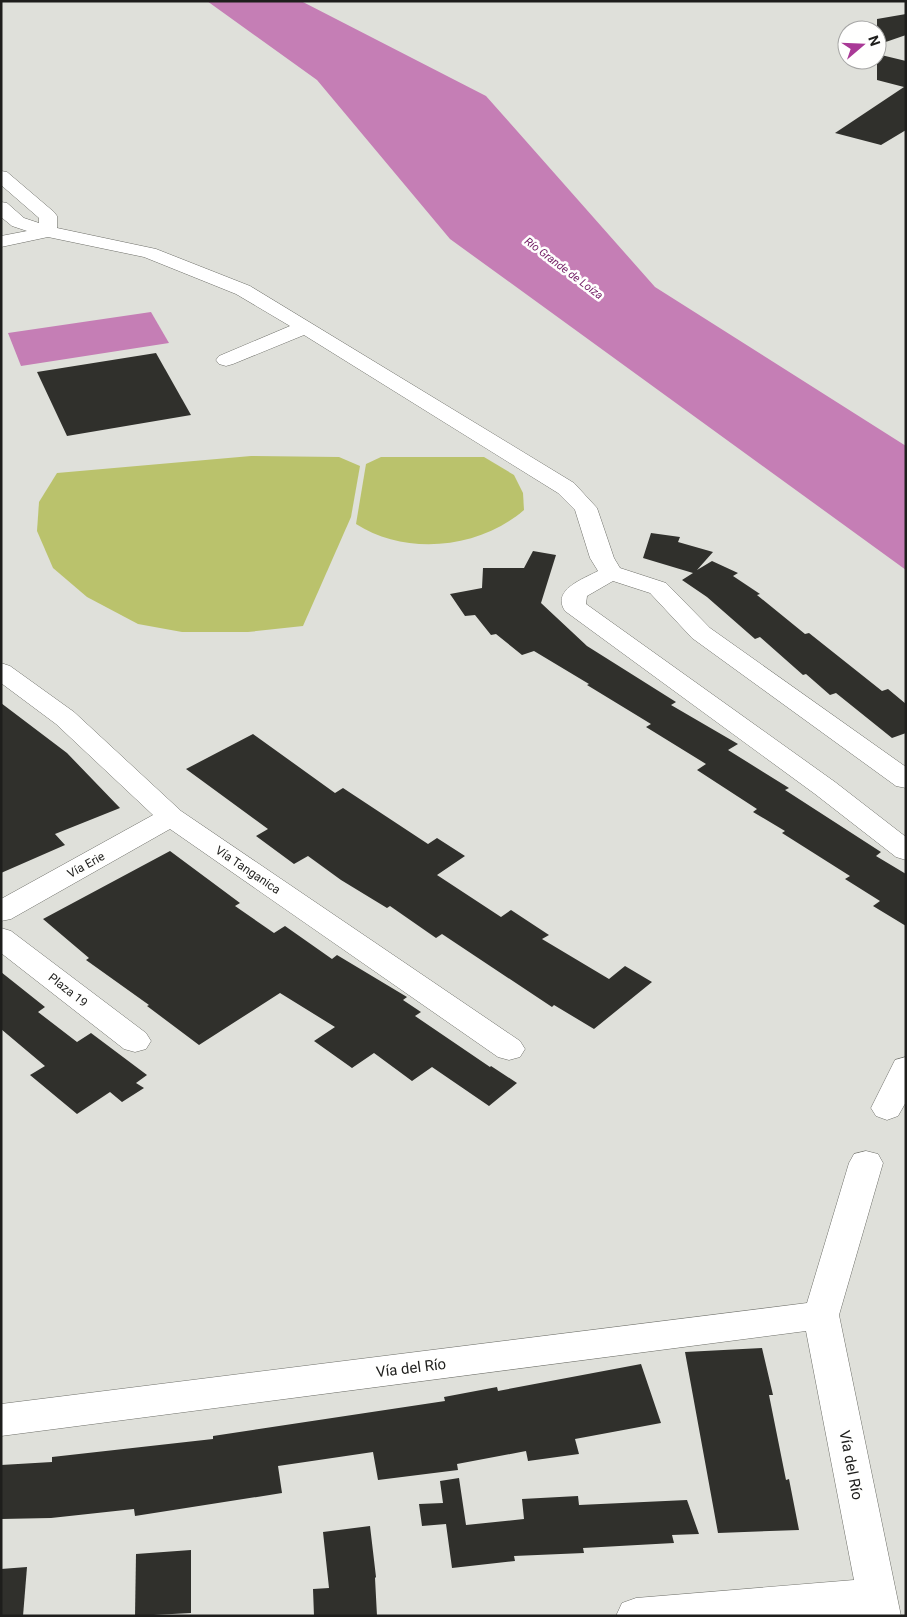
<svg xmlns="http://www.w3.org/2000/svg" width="907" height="1617" font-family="Roboto,sans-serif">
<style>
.green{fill:#bac26c}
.water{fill:#c57eb5}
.building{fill:#30302c}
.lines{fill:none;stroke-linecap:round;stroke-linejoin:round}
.minor-casing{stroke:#6e6f69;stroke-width:1}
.minor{fill:#fff;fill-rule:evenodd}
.labels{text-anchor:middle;stroke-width:5;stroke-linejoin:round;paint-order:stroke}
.far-water-label{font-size:11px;font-style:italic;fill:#721d64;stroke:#fffffe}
.street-label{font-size:12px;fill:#1e1e1c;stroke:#fffffe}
.near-street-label{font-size:15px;fill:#1e1e1c;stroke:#fffffe}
</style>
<rect width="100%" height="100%" fill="#dfe0da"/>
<g class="green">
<path d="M251,456L339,457L360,466L351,517L303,626L248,632H182L138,624L87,597L53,568L37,531L39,502L57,473Z"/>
<path d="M381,457H484L514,475L523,493L524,510C479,549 406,556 356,524L366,464Z"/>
</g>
<g class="water">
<path d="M207,1H301L486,96L655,287L906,446V570L450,239L317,80Z"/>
<path d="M151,312L169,343L21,366L8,333Z"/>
</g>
<g class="building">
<path d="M906,14V35L877,45V19Z"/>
<path d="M877,54L906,61V130L881,145L835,133L904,87L877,80Z"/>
<path d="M156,353L191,415L67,436L37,372Z"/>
<path d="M651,533L680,537L678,542L713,552L697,570L712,561L738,573L733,576L760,594L757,595L805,634L809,633L882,691L888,689L906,704V733L892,738L836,693L830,695L806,674L803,675L760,637L755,639L707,597L682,580L693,573L643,558Z"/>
<path d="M533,551L556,555L541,603L587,646L676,702L671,705L738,744L728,750L789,788L785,790L881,852L876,856L906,874V926L873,906L880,901L845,879L850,876L782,833L785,831L753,812L757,809L697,770L706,764L646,727L651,724L587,685L589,684L534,651L522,655L496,634L491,635L475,615L465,616L450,594L482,588L483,568H524Z"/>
<path d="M1,703L67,753L120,808L55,834L65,845L1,873Z"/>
<path d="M253,734L335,793L343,788L428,844L437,838L465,856L437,875L501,917L511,910L549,935L542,939L609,979L625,966L652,982L594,1029L554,1005L552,1007L442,934L436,938L390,906L387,908L341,880L308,856L294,864L256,836L268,829L186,769Z"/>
<path d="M170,851L240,903L235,906L274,933L285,926L332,959L337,955L407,997L403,1000L421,1012L415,1016L490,1067L491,1066L517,1083L489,1106L432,1067L412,1081L374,1053L352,1068L314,1041L335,1027L280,993L199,1045L147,1006L149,1005L86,960L89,958L43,919Z"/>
<path d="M1,972L45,1007L38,1012L77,1042L91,1033L147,1075L136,1083L144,1088L122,1102L110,1092L77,1114L30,1075L45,1066L1,1029Z"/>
<path d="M762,1348L773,1395H769L786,1480L789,1479L799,1530L718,1533L685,1352Z"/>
<path d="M641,1364L661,1423L575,1439L579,1454L528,1461L526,1451L457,1464L458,1470L378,1480L373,1452L278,1466L282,1493L135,1516L134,1509L51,1518L1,1519V1465L52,1462V1457L213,1439V1436L445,1401L444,1397L497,1387L498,1391Z"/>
<path d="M459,1478L466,1525L524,1519L522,1499L578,1496L579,1505L687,1500L699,1534L672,1535L674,1543L583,1548L584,1553L514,1556L515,1561L452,1568L446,1524L422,1526L419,1504L443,1503L440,1481Z"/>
<path d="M370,1526L376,1577L375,1578L377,1616H314L313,1589L329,1588L323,1532Z"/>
<path d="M191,1550V1613L135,1616L136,1554Z"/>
<path d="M27,1567L23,1616H1V1569Z"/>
</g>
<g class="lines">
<g class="minor-casing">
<g id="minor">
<path d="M1,171L7,172L54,212L57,216V228L156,249L250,286L574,483L597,508L614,558L620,568L666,583L710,628L906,767V788L896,786L692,638L650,593L613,581L587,596L586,604L835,782L906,837V860L896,857L815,794L565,611C551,590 583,579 598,571L590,558L575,510L558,493L304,335L233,364L226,366L219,364L216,360L219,356L290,326L236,294L144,257L48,237L1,247V236L27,231L12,226L1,217V202L7,203L24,218L39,223V218L1,185Z"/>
<path d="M1,663L10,666L74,712L181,811L520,1041L525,1049L520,1057L509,1060L498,1057L170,829L11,919L1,921V899L153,815L56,724L1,683Z"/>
<path d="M1,928L11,931L146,1033L151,1041L146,1049L135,1052L124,1049L1,953Z"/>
<path d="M906,1057V1102L898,1116L887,1120L876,1116L871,1108L895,1060Z"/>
<path d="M866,1151L878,1154L883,1163L839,1315L901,1616H616L622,1603L636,1598L854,1580L806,1331L1,1436V1404L807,1303L849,1163L854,1154Z"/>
</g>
</g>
<use href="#minor" class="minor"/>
</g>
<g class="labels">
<g class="far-water-label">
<text transform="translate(564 268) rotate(37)" y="4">Río Grande de Loíza</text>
</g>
<g class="street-label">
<text transform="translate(86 865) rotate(-29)" y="4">Vía Erie</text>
<text transform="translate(248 870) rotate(34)" y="4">Vía Tanganica</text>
<text transform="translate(68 990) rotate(38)" y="4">Plaza 19</text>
</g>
<g class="near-street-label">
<text transform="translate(411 1368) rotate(-7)" y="5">Vía del Río</text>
<text transform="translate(851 1465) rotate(79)" y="5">Vía del Río</text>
</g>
</g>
<rect width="907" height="1617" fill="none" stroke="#1e1e1c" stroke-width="5"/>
<g transform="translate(862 45) rotate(71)"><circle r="24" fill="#fffffe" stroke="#a5a5a4"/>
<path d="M0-4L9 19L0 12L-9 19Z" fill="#a93996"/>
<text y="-8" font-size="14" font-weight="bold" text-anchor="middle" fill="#1e1e1c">N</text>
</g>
</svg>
